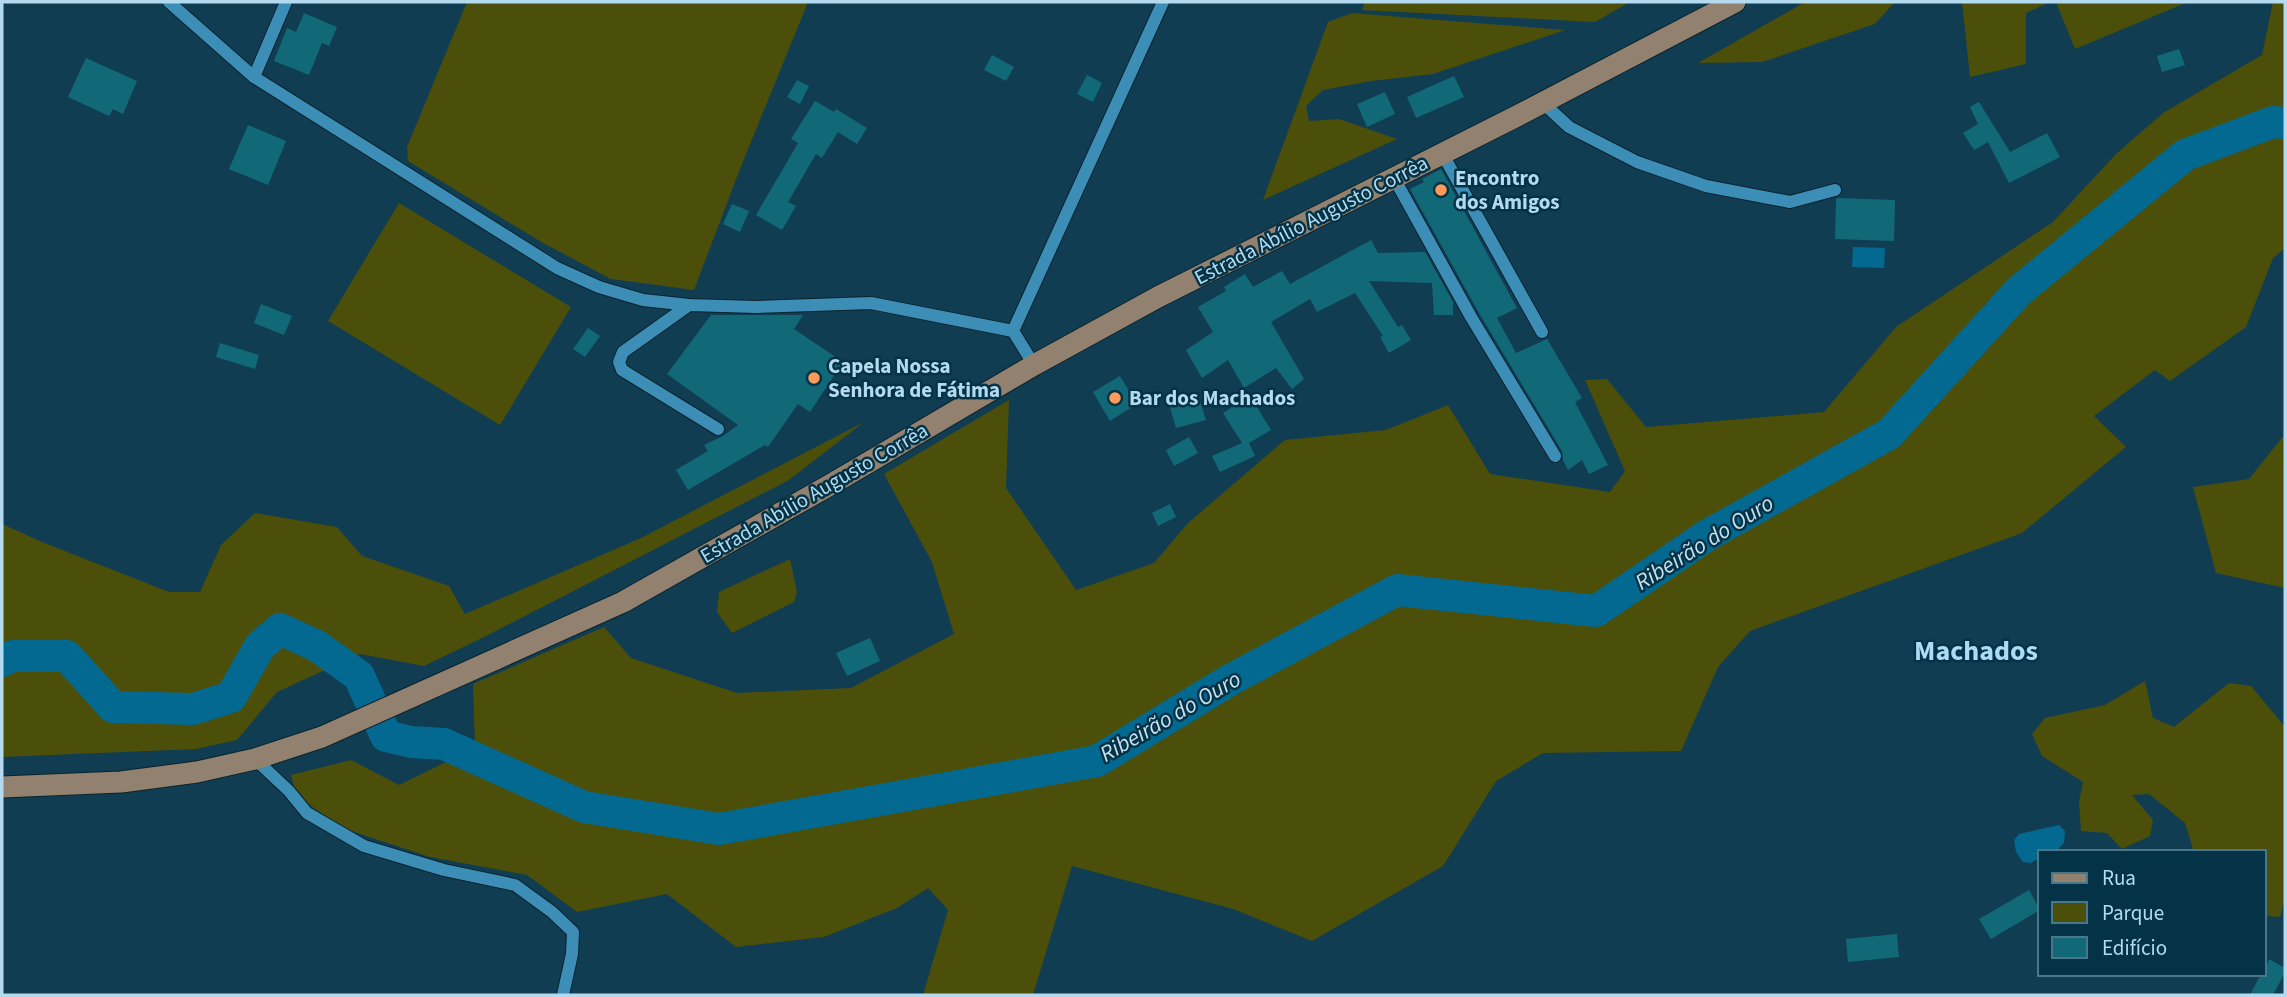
<svg xmlns="http://www.w3.org/2000/svg" width="2287" height="997" font-family="'Source Sans 3',sans-serif">
<style>
.green{fill:#4b4f0a}
.water{fill:#036991}
.lines{fill:none;stroke-linecap:round;stroke-linejoin:round}
.river{stroke:#036991;stroke-width:32}
.building{fill:#116978}
.minor-casing{stroke:#09232f;stroke-width:14}
.major-casing{stroke:#09232f;stroke-width:23}
.minor{stroke:#3d8eb6;stroke-width:12}
.major{stroke:#92816e;stroke-width:21}
.poi-dot{fill:#fe9b58;stroke:#043347;stroke-width:2.5}
.labels{text-anchor:middle;stroke-width:5;stroke-linejoin:round;paint-order:stroke}
.poi-label{font-size:21px;font-weight:bold;fill:#b4daef;stroke:#043347;text-anchor:start}
.street-label{font-size:21px;fill:#b4daef;stroke:#043347}
.water-label{font-size:23px;font-style:italic;fill:#c9e0ee;stroke:#043347}
.district-label{font-size:28px;font-weight:bold;fill:#addbf5;stroke:#043347}
</style>
<rect width="100%" height="100%" fill="#113d52"/>
<g class="green">
<path d="M467,2H808L740,169L694,290L611,279L543,243L408,161L407,147Z"/>
<path d="M1365,2H1630L1595,22L1362,10Z"/>
<path d="M1805,2H2050L2026,13V64L1970,77L1962,2L1894,3L1875,24L1762,62L1698,63Z"/>
<path d="M2056,2H2188L2075,49Z"/>
<path d="M2273,2H2285V248L2273,258L2246,327L2170,381L2155,370L2094,416L2126,447L2022,533L1750,631L1718,667L1681,751L1543,753L1496,781L1443,866L1312,941L1233,909L1072,866L1033,995H923L948,910L928,888L897,908L824,937L736,947L667,894L577,912L527,875L430,857L342,828L297,796L291,775L351,760L399,785L475,748L473,684L604,627L631,658L737,693L851,688L954,634L932,562L884,474L1009,400L1006,488L1076,590L1154,563L1188,523L1285,440L1386,430L1448,405L1490,474L1610,492L1625,471L1585,380L1607,379L1646,427L1824,412L1896,327L2053,222L2116,154L2163,113L2262,55Z"/>
<path d="M1352,13L1565,30L1433,74L1371,81L1323,90L1306,106L1309,121L1339,119L1397,139L1263,200L1328,22Z"/>
<path d="M399,203L571,307L500,425L328,321Z"/>
<path d="M864,422L789,480L484,637L424,666L360,654L277,692L237,740L196,749L2,757V524L42,542L169,592H200L221,545L255,513L337,527L362,556L449,586L465,614L641,538Z"/>
<path d="M2285,434V588L2216,573L2193,487L2249,479Z"/>
<path d="M790,559L797,592L794,602L732,633L717,612L719,592Z"/>
<path d="M2145,681L2153,718L2174,727L2229,683L2251,686L2285,727V897L2280,917L2264,916V852H2194L2185,823L2149,794L2132,795L2153,820L2150,836L2122,849L2107,833L2081,831L2079,802L2083,782L2042,756L2032,734L2045,718L2105,705Z"/>
</g>
<g class="water">
<path d="M1853,247L1885,248L1884,268L1852,267Z"/>
<path d="M2059,825L2065,831L2064,843L2058,849L2040,852V857L2031,863L2023,862L2016,852L2014,840L2019,834Z"/>
</g>
<g class="lines">
<path class="river" d="M2,661L13,656H67L113,707L193,709L231,697L260,646L280,629L317,646L359,676L386,736L411,742L444,744L584,807L719,829L1097,761L1230,680L1397,590L1596,611L1706,536L1889,434L2019,291L2185,155L2273,122L2285,123"/>
</g>
<g class="building">
<path d="M304,13L337,27L329,46L322,43L309,75L274,61L287,28L296,32Z"/>
<path d="M2179,49L2185,65L2162,72L2157,56Z"/>
<path d="M992,55L1014,67L1006,81L984,70Z"/>
<path d="M86,58L137,81L123,114L113,109L109,116L68,97Z"/>
<path d="M1087,75L1102,83L1093,102L1077,94Z"/>
<path d="M1454,76L1464,97L1416,118L1407,97Z"/>
<path d="M797,80L809,86L800,104L787,97Z"/>
<path d="M1385,92L1395,114L1367,127L1357,104Z"/>
<path d="M815,101L834,112L836,109L867,128L857,144L838,132L822,158L816,154L788,202L796,206L782,230L756,215L798,143L791,139Z"/>
<path d="M1979,102L2010,152L2047,133L2060,157L2009,183L1988,142L1974,150L1963,133L1978,124L1970,107Z"/>
<path d="M248,125L286,141L268,185L229,169Z"/>
<path d="M1441,169L1517,308L1497,318L1516,353L1547,339L1582,398L1575,402L1608,465L1589,474L1582,460L1568,470L1563,460L1562,451L1479,313L1410,189L1424,182L1422,179Z"/>
<path d="M1838,198L1895,200L1894,241L1835,239L1836,199Z"/>
<path d="M732,204L749,211L740,232L723,224Z"/>
<path d="M1371,240L1378,253L1425,252L1453,302V315H1434L1432,283L1369,281L1398,327L1402,325L1411,340L1389,353L1380,337L1383,336L1355,293L1317,312L1310,299L1271,322L1304,379L1292,389L1276,368L1244,388L1228,360L1202,378L1186,350L1213,332L1198,307L1226,291L1224,287L1245,274L1253,287L1282,271L1290,284Z"/>
<path d="M261,304L292,316L284,335L254,323Z"/>
<path d="M711,315H803L794,329L843,362L810,412L798,404L768,447L765,445L688,490L676,470L708,451L704,445L723,436L738,425L667,374Z"/>
<path d="M588,328L600,336L585,357L573,349Z"/>
<path d="M220,343L259,355L255,369L216,357Z"/>
<path d="M1120,376L1137,404L1110,421L1093,392Z"/>
<path d="M1198,395L1206,420L1176,428L1169,404Z"/>
<path d="M1250,396L1271,430L1249,443L1255,456L1220,472L1212,456L1242,443L1223,413Z"/>
<path d="M1189,437L1198,453L1174,466L1166,450Z"/>
<path d="M1170,504L1176,517L1158,526L1152,513Z"/>
<path d="M870,638L880,661L847,676L836,653Z"/>
<path d="M2029,890L2040,910L1991,939L1979,919Z"/>
<path d="M1897,934L1899,957L1848,962L1846,939Z"/>
<path d="M2269,959L2285,968V972L2273,995H2250L2261,974H2264Z"/>
</g>
<g class="lines">
<g class="minor-casing">
<g id="minor">
<path d="M169,2L254,77L557,268L599,287L643,300L689,305L757,307L871,303L1013,331L1034,365"/>
<path d="M254,77L286,2"/>
<path d="M1542,102L1569,127L1637,162L1706,186L1790,202L1835,190"/>
<path d="M1442,153L1542,332"/>
<path d="M1394,178L1471,317L1555,456"/>
<path d="M689,305L623,352L619,362L622,370L718,429"/>
<path d="M1013,331L1163,2"/>
<path d="M255,759L289,791L307,813L364,846L444,870L515,885L552,912L573,932L572,954L563,995"/>
</g>
</g>
<g class="major-casing">
<path id="major" d="M2,787L121,782L197,772L255,759L322,737L623,602L830,485L1034,365L1158,297L1517,116L1735,2"/>
</g>
<use href="#minor" class="minor"/>
<use href="#major" class="major"/>
</g>
<g class="poi-dot">
<circle cx="1441" cy="190" r="7"/>
<circle cx="814" cy="378" r="7"/>
<circle cx="1115" cy="398" r="7"/>
</g>
<g class="labels">
<g class="poi-label">
<text x="1455" y="185">Encontro<tspan x="1455" dy="24">dos Amigos</tspan></text>
<text x="828" y="373">Capela Nossa<tspan x="828" dy="24">Senhora de Fátima</tspan></text>
<text x="1129" y="405">Bar dos Machados</text>
</g>
<g class="street-label">
<text transform="translate(1311 220) rotate(-27)" y="7">Estrada Abílio Augusto Corrêa</text>
<text transform="translate(814 493) rotate(-30)" y="7">Estrada Abílio Augusto Corrêa</text>
</g>
<g class="water-label">
<text transform="translate(1704 542) rotate(-32)" y="8">Ribeirão do Ouro</text>
<text transform="translate(1170 716) rotate(-30)" y="8">Ribeirão do Ouro</text>
</g>
<g class="district-label">
<text x="1976" y="660">Machados</text>
</g>
</g>
<rect width="2287" height="997" fill="none" stroke="#b4daef" stroke-width="7"/>
<rect x="2038" y="850" width="228" height="126" fill="#043347" stroke="#4a768a" stroke-width="2"/>
<rect x="2052" y="873" width="35" height="10" fill="#92816e" stroke="#4a768a" stroke-width="2"/>
<text x="2102" y="885" font-size="21" fill="#b4daef">Rua</text>
<rect x="2052" y="902" width="35" height="21" fill="#4b4f0a" stroke="#4a768a" stroke-width="2"/>
<text x="2102" y="920" font-size="21" fill="#b4daef">Parque</text>
<rect x="2052" y="937" width="35" height="21" fill="#116978" stroke="#4a768a" stroke-width="2"/>
<text x="2102" y="955" font-size="21" fill="#b4daef">Edifício</text>
</svg>
